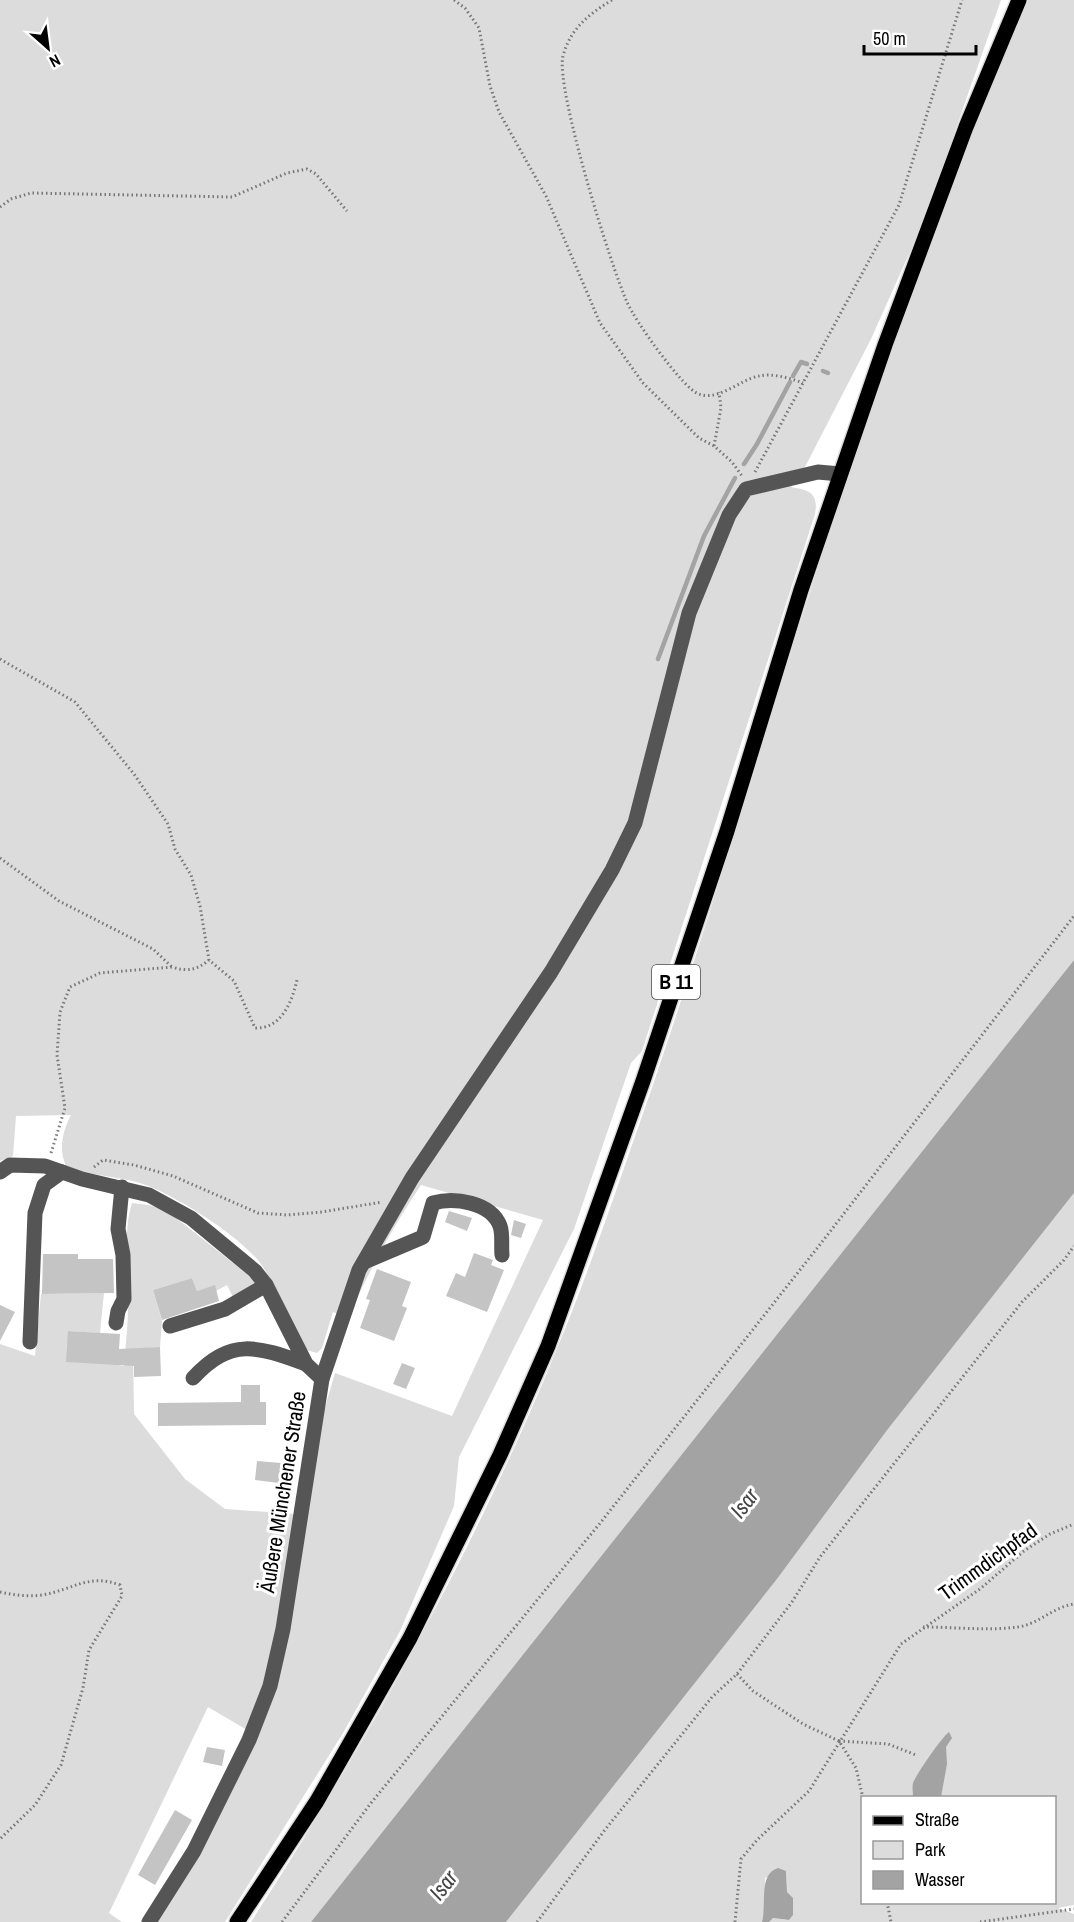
<svg xmlns="http://www.w3.org/2000/svg" width="1074" height="1922" font-family="'Archivo Narrow',sans-serif">
<style>
.green{fill:#dcdcdc;fill-rule:evenodd}
.water{fill:#a3a3a3}
.lines{fill:none;stroke-linecap:round;stroke-linejoin:round}
.stream{stroke:#a3a3a3;stroke-width:4.5}
.building{fill:#c4c4c4}
.major-casing{stroke:#dbdbdb;stroke-width:18}
.path{stroke:#777;stroke-width:3;stroke-dasharray:1.5 3;stroke-linecap:butt}
.minor{stroke:#555;stroke-width:15}
.major{stroke:#000;stroke-width:15}
.labels{text-anchor:middle;stroke-width:6;stroke-linejoin:round;paint-order:stroke}
.shield{fill:#fff;stroke:#4c4c4c;stroke-width:1.5}
.shield-label{font-size:20px;font-weight:bold;fill:#000}
.street-label{font-size:21px;fill:#000;stroke:#fff}
.water-label{font-size:22px;font-style:italic;fill:#444;stroke:#fff}
</style>
<rect width="100%" height="100%" fill="#fff"/>
<g class="green">
<path d="M0,0H1001L922,225L871,339L806,465L791,487C809,490 819,493 815,514L642,1051L631,1063L574,1229L459,1457L454,1506L400,1631L343,1733L225,1922H141C185,1863 214,1796 247,1730L208,1707L109,1913L122,1922H0V1344L35,1356L41,1294L104,1293L100,1333L68,1331L118,1365L124,1366C126,1341 129,1316 128,1291C128,1261 123,1233 132,1203L149,1205L166,1210L257,1282L234,1299L227,1285L216,1291L214,1286L197,1291L192,1278L153,1290L162,1321L160,1347L133,1349L134,1414L185,1479L225,1509L294,1514L335,1373L452,1416L543,1220L421,1185C392,1228 369,1271 348,1318L333,1312L322,1348L317,1353L306,1350L302,1346C289,1320 278,1292 263,1267C244,1238 175,1195 143,1184C119,1176 88,1176 66,1166C58,1149 63,1130 71,1115L16,1116L13,1156L0,1161Z"/>
<path d="M1028,0H1074V960L311,1922H251C368,1741 474,1551 556,1351C584,1284 608,1214 632,1145C766,765 861,368 1028,0Z"/>
<path d="M1074,1193V1905L1058,1908L1074,1914V1922H769L772,1918L789,1920C798,1908 790,1903 787,1892C786,1886 787,1878 786,1871L765,1878L766,1901L762,1922H506L777,1579L888,1429ZM862,1798H1054V1902H862Z"/>
</g>
<g class="water">
<path d="M1074,960V1193L888,1429L777,1579L506,1922H311Z"/>
<path d="M949,1732L952,1738L946,1747L947,1764L941,1797H913C913,1792 912,1788 913,1783C917,1773 942,1737 949,1732Z"/>
<path d="M778,1868L786,1871L787,1892L793,1898V1915L789,1920L773,1918L769,1922H762C767,1904 758,1874 778,1868Z"/>
</g>
<g class="lines">
<g class="stream">
<path d="M823,371L828,373"/>
<path d="M793,376L801,362L807,364"/>
<path d="M744,464L757,444L790,382"/>
<path d="M658,659L704,536L735,478"/>
</g>
</g>
<g class="building">
<path d="M449,1211L472,1218L467,1231L445,1222Z"/>
<path d="M514,1220L526,1224L521,1238L511,1235Z"/>
<path d="M474,1253L493,1260L491,1265L504,1270L487,1312L446,1296L456,1273L465,1277Z"/>
<path d="M43,1254H78V1259H113L114,1293L42,1294Z"/>
<path d="M377,1269L411,1282L402,1306L407,1308L394,1341L360,1328L370,1300L366,1299Z"/>
<path d="M192,1278L197,1291L215,1285L219,1301L162,1320L153,1290Z"/>
<path d="M0,1305L15,1312L0,1341Z"/>
<path d="M68,1331L120,1334L119,1349L160,1347L161,1376L134,1377V1366L66,1362Z"/>
<path d="M402,1363L415,1368L406,1389L393,1384Z"/>
<path d="M241,1385H260V1402H266V1425L158,1426V1403L241,1402Z"/>
<path d="M257,1461L281,1463L279,1483L255,1480Z"/>
<path d="M207,1747L225,1750L222,1766L203,1762Z"/>
<path d="M175,1810L192,1820L155,1885L138,1875Z"/>
</g>
<g class="lines">
<g class="major-casing">
<path id="major" d="M237,1922L317,1801L410,1638L500,1455L548,1346L643,1081L727,831L801,590L885,345L966,127L1019,0"/>
</g>
<g class="path">
<path d="M454,0L465,8L479,28L490,86L499,112L546,196L600,323L643,383L699,438L714,446L732,462L742,476"/>
<path d="M612,0C589,14 570,29 563,56C555,87 611,267 627,302C635,321 679,382 695,392C715,405 740,379 759,376C772,373 790,378 803,383"/>
<path d="M0,207L11,199L31,193L232,197L287,173L307,169L316,174L347,211"/>
<path d="M714,446L721,408L719,392"/>
<path d="M755,472L899,205L962,0"/>
<path d="M0,659L75,702L134,774L168,824L175,849L191,875L200,906L209,960L234,981L255,1028C282,1029 292,1001 297,980"/>
<path d="M0,858L59,901L153,949L172,967"/>
<path d="M51,1153L65,1108L57,1055L60,1012L70,987L100,973L172,967C187,972 197,970 209,960"/>
<path d="M94,1167L103,1160L134,1165L173,1176L258,1213L287,1215L322,1212L382,1202"/>
<path d="M0,1592C14,1595 28,1597 42,1595C72,1590 89,1573 120,1585L122,1596L89,1650L83,1688L61,1765L35,1805L0,1839"/>
<path d="M923,1627C954,1627 987,1631 1018,1627C1039,1624 1053,1607 1074,1604"/>
<path d="M737,1674L753,1691L803,1724L839,1741L856,1768L863,1798"/>
<path d="M839,1741L888,1744L916,1755"/>
<path d="M887,1902L891,1922"/>
<path d="M282,1922L371,1803L601,1522L822,1242L1074,916"/>
<path d="M537,1922L604,1831L712,1697L737,1674L792,1602L820,1557L1022,1302L1064,1260L1074,1246"/>
<path d="M735,1922L741,1859L757,1840L809,1791L901,1644L980,1589L1024,1551L1050,1534L1074,1524"/>
<path d="M980,1922L1074,1909"/>
</g>
<g class="minor">
<path d="M0,1172L10,1165L45,1166L82,1179L149,1195L191,1218L255,1271L266,1285L306,1364L322,1379"/>
<path d="M364,1262L423,1237L433,1203C454,1197 491,1202 500,1226C503,1234 501,1246 502,1255"/>
<path d="M116,1323L118,1311L124,1299L123,1255L118,1229L122,1187"/>
<path d="M170,1326L225,1309L266,1285"/>
<path d="M30,1342L35,1213L44,1185L62,1172"/>
<path d="M193,1378C231,1337 257,1346 306,1364"/>
<path d="M149,1922L194,1851L249,1740L270,1686L283,1629L322,1379L359,1270L412,1178L551,972L612,870L635,823L689,613L729,515L746,489L818,472L840,474"/>
</g>
<use href="#major" class="major"/>
</g>
<g class="labels">
<rect class="shield" x="652" y="965" width="48" height="34" rx="4.5"/>
<g class="shield-label">
<text x="676" y="989">B 11</text>
</g>
<g class="street-label">
<text transform="translate(283 1492) rotate(-81)" y="7">Äußere Münchener Straße</text>
<text transform="translate(988 1562) rotate(-36)" y="7">Trimmdichpfad</text>
</g>
<g class="water-label">
<text transform="translate(744 1503) rotate(-52)" y="8">Isar</text>
<text transform="translate(443 1885) rotate(-52)" y="8">Isar</text>
</g>
</g>
<rect x="861" y="1796" width="195" height="108" fill="#ffffff" stroke="#999999" stroke-width="1.5"/>
<rect x="873" y="1816" width="30" height="9" fill="#000000" stroke="#999999" stroke-width="1.5"/>
<text x="915" y="1826" font-size="18" fill="#000000">Straße</text>
<rect x="873" y="1841" width="30" height="18" fill="#dcdcdc" stroke="#999999" stroke-width="1.5"/>
<text x="915" y="1856" font-size="18" fill="#000000">Park</text>
<rect x="873" y="1871" width="30" height="18" fill="#a3a3a3" stroke="#999999" stroke-width="1.5"/>
<text x="915" y="1886" font-size="18" fill="#000000">Wasser</text>
<g transform="translate(48 48) rotate(152)" stroke="#ffffff" stroke-width="4.5" paint-order="stroke">
<path d="M0-4.5L10 22L0 15L-10 22Z" fill="#000000"/>
<text y="-9" font-size="16" font-weight="bold" text-anchor="middle" fill="#000000">N</text>
</g>
<path d="M864 45v9h112v-9" fill="none" stroke="#000000" stroke-width="3"/>
<text x="873" y="45" font-size="18" fill="#000000" stroke="#ffffff" stroke-width="4.5" paint-order="stroke">50 m</text>
</svg>
